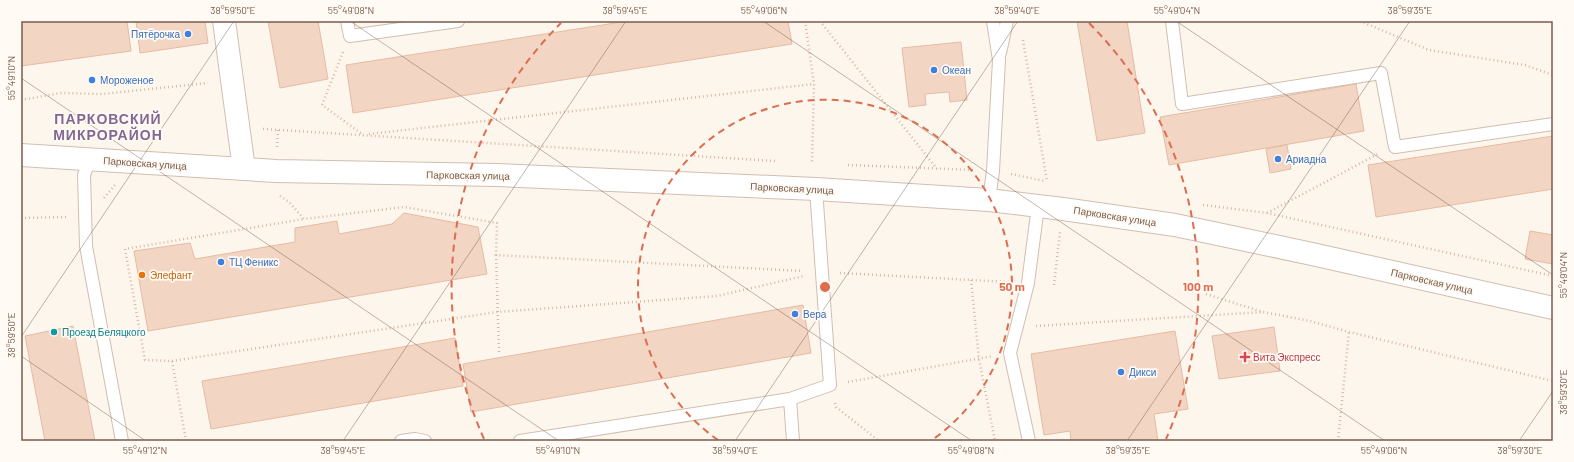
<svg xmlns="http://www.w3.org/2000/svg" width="1574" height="462" font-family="Barlow,sans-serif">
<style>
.building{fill:#f3d5c3;stroke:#e6bba3}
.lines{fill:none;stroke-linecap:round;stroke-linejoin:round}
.lane-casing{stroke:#d1beb0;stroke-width:14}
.street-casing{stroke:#d1beb0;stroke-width:24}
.path{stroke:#d9b8a5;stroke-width:2.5;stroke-dasharray:1 3;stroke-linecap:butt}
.lane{stroke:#fff;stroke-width:12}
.street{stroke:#fff;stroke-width:22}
.ticks{fill:none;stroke:#7a5c4d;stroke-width:1;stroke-opacity:0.45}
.ring{fill:none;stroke:#dc6d51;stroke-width:2;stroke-dasharray:7 5}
.shop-dot{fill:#3f7fe0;stroke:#fffaf3;stroke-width:1.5}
.food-dot{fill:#e8710a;stroke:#fffaf3;stroke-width:1.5}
.culture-dot{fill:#0f9aa8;stroke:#fffaf3;stroke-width:1.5}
.health-dot{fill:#e0444e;stroke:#fffaf3;stroke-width:1.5}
.labels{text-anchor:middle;stroke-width:3.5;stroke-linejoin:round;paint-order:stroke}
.shop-label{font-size:10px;fill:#366cbe;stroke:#fffaf3;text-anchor:start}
.street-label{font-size:10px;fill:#7a5c4d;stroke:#fffaf3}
.food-label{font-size:10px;fill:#c56008;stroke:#fffaf3;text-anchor:start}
.culture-label{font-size:10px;fill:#0d838f;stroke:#fffaf3;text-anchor:start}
.health-label{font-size:10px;fill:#be3a42;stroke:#fffaf3;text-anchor:start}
.district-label{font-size:14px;font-weight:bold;letter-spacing:1px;fill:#846695;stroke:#fffaf3}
.centre{fill:#dc6d51;stroke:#fffaf3;stroke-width:2}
.ring-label{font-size:12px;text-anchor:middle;font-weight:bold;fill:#dc6d51;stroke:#fffaf3;stroke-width:3.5;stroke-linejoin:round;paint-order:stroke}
.neatline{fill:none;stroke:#7a5c4d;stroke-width:1.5}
.ticks-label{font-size:10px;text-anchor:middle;fill:#7a5c4d}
</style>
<rect width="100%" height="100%" fill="#fdf6ec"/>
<g class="building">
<path d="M21,21H127L131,51L21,66Z"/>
<path d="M136,21H205L208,43L140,53Z"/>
<path d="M268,21H318L328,79L280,88Z"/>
<path d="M628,21H788L792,44L353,113L346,65Z"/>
<path d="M1077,21H1127L1145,133L1097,141Z"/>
<path d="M961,42L967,100L950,102L949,92L925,94L926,105L909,107L902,48Z"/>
<path d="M1356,84L1364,131L1169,165L1160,117Z"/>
<path d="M1553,136V189L1376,217L1368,165Z"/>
<path d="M1287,145L1291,169L1270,173L1266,149Z"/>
<path d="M404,213L478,227L487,274L148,331L134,251L190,243L195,259L295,242V228L337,221L339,234L392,224Z"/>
<path d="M1530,231L1553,235V264L1525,259Z"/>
<path d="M803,305L811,353L471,412L463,364Z"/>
<path d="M73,326L95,441H45L25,336Z"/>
<path d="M1274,327L1280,371L1219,379L1212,336Z"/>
<path d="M1175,331L1188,409L1154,414L1158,441H1071L1070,431L1044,435L1031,354Z"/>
<path d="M455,338L463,386L211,429L202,381Z"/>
</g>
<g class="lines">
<g class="lane-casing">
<g id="lane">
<path d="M347,21L350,36L458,21"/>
<path d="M1172,21L1182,104L1381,73L1395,147L1553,124"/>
<path d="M1000,53L1007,21"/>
<path d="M90,159L84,175L86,246L122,441"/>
<path d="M989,200L993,171L999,60L993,21"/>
<path d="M790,399L793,441"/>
<path d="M401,441L415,439L425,441"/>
<path d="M520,441L790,399L830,385L816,189"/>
<path d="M1029,441L1010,353L1028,283L1038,206"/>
</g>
</g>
<g class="street-casing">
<g id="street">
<path d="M224,21L244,169"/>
<path d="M21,155L276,171L497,175L816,189L989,200L1063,209L1175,225L1312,254L1553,308"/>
</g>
</g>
<g class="path">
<path d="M805,21L814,84L812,164"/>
<path d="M820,21L937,169"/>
<path d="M1360,21L1429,50L1525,65L1553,75"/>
<path d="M1023,40L1047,181"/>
<path d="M343,52L322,105L362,134"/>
<path d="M21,100L61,93L102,94L208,83"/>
<path d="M263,129L775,161"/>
<path d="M369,134L814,84"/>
<path d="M277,147L278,129"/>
<path d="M848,165L975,170"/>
<path d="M1011,174L1044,181"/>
<path d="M280,196L289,202L304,219L404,207L497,223L496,255L803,271"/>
<path d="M104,198L115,185"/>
<path d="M1203,205L1267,213L1553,276"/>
<path d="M1267,213L1378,154"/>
<path d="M21,218L67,217"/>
<path d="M496,255L499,352"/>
<path d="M840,273L1009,282"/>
<path d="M971,280L979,359L995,441"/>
<path d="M1054,285L1060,232"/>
<path d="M1206,294L1263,312L1310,321L1349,332L1553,381"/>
<path d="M1036,326L1263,312"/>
<path d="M172,361L497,312L717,296L804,276"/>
<path d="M848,382L993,356"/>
<path d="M835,403L836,407L879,441"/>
<path d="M186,441L172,361L145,360L125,249L304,219"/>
<path d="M1338,441L1349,332"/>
</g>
<use href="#lane" class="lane"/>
<use href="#street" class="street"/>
</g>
<path class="ticks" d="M350,21L972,441M763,21L1385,441M1176,21L1553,275M21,78L559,441M21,337L234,21M21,356L146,441M343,441L626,21M735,441L1018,21M1127,441L1410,21M1519,441L1553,391"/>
<g class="ring">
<path d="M718 440A187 187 0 1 1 932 440"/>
<path d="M484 439A373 373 0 0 1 561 23M1089 23A373 373 0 0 1 1166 439"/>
</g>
<g class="shop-dot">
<circle cx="188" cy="34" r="4"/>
<circle cx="934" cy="70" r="4"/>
<circle cx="92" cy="80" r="4"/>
<circle cx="1278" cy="159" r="4"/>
<circle cx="221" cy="262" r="4"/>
<circle cx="795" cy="314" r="4"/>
<circle cx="1121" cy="372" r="4"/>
</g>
<circle class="food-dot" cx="142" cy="275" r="4"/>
<circle class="culture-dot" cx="54" cy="332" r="4"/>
<path class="health-dot" d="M1243 351h4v4h4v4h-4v4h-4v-4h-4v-4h4z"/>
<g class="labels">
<g class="shop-label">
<text x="180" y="38" text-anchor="end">Пятёрочка</text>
<text x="942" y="74">Океан</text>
<text x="100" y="84">Мороженое</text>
<text x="1286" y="163">Ариадна</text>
<text x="229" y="266">ТЦ Феникс</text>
<text x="803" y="318">Вера</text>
<text x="1129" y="376">Дикси</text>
</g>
<g class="street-label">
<text transform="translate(145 163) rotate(4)" y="4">Парковская улица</text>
<text transform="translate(468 175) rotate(1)" y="4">Парковская улица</text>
<text transform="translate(792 188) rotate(3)" y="4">Парковская улица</text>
<text transform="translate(1115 216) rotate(9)" y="4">Парковская улица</text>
<text transform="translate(1432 281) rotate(13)" y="4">Парковская улица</text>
</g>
<g class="food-label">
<text x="150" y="279">Элефант</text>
</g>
<g class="culture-label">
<text x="62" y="336">Проезд Беляцкого</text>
</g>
<g class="health-label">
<text x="1253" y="361">Вита Экспресс</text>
</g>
<g class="district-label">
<text x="108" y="124">ПАРКОВСКИЙ<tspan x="108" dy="16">МИКРОРАЙОН</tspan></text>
</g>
</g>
<circle cx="825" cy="287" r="6" class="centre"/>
<g class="ring-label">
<text x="1012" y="291">50 m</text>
<text x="1198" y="291">100 m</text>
</g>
<rect width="1574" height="462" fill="none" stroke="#fffaf3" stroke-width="44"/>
<rect x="22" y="22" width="1530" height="418" class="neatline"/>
<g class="ticks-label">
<text x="233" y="14">38°59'50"E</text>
<text x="351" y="14">55°49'08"N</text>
<text x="625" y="14">38°59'45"E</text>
<text x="764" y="14">55°49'06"N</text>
<text x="1017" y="14">38°59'40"E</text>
<text x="1177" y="14">55°49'04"N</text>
<text x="1410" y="14">38°59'35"E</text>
<text transform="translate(11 78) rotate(-90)" y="4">55°49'10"N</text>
<text transform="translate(1563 275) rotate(-90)" y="4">55°49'04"N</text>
<text transform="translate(11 335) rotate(-90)" y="4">38°59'50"E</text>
<text transform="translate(1563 392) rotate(-90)" y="4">38°59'30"E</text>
<text x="145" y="454">55°49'12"N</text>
<text x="343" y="454">38°59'45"E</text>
<text x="558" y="454">55°49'10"N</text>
<text x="735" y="454">38°59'40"E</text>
<text x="971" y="454">55°49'08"N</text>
<text x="1128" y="454">38°59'35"E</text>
<text x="1384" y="454">55°49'06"N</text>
<text x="1520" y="454">38°59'30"E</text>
</g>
</svg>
